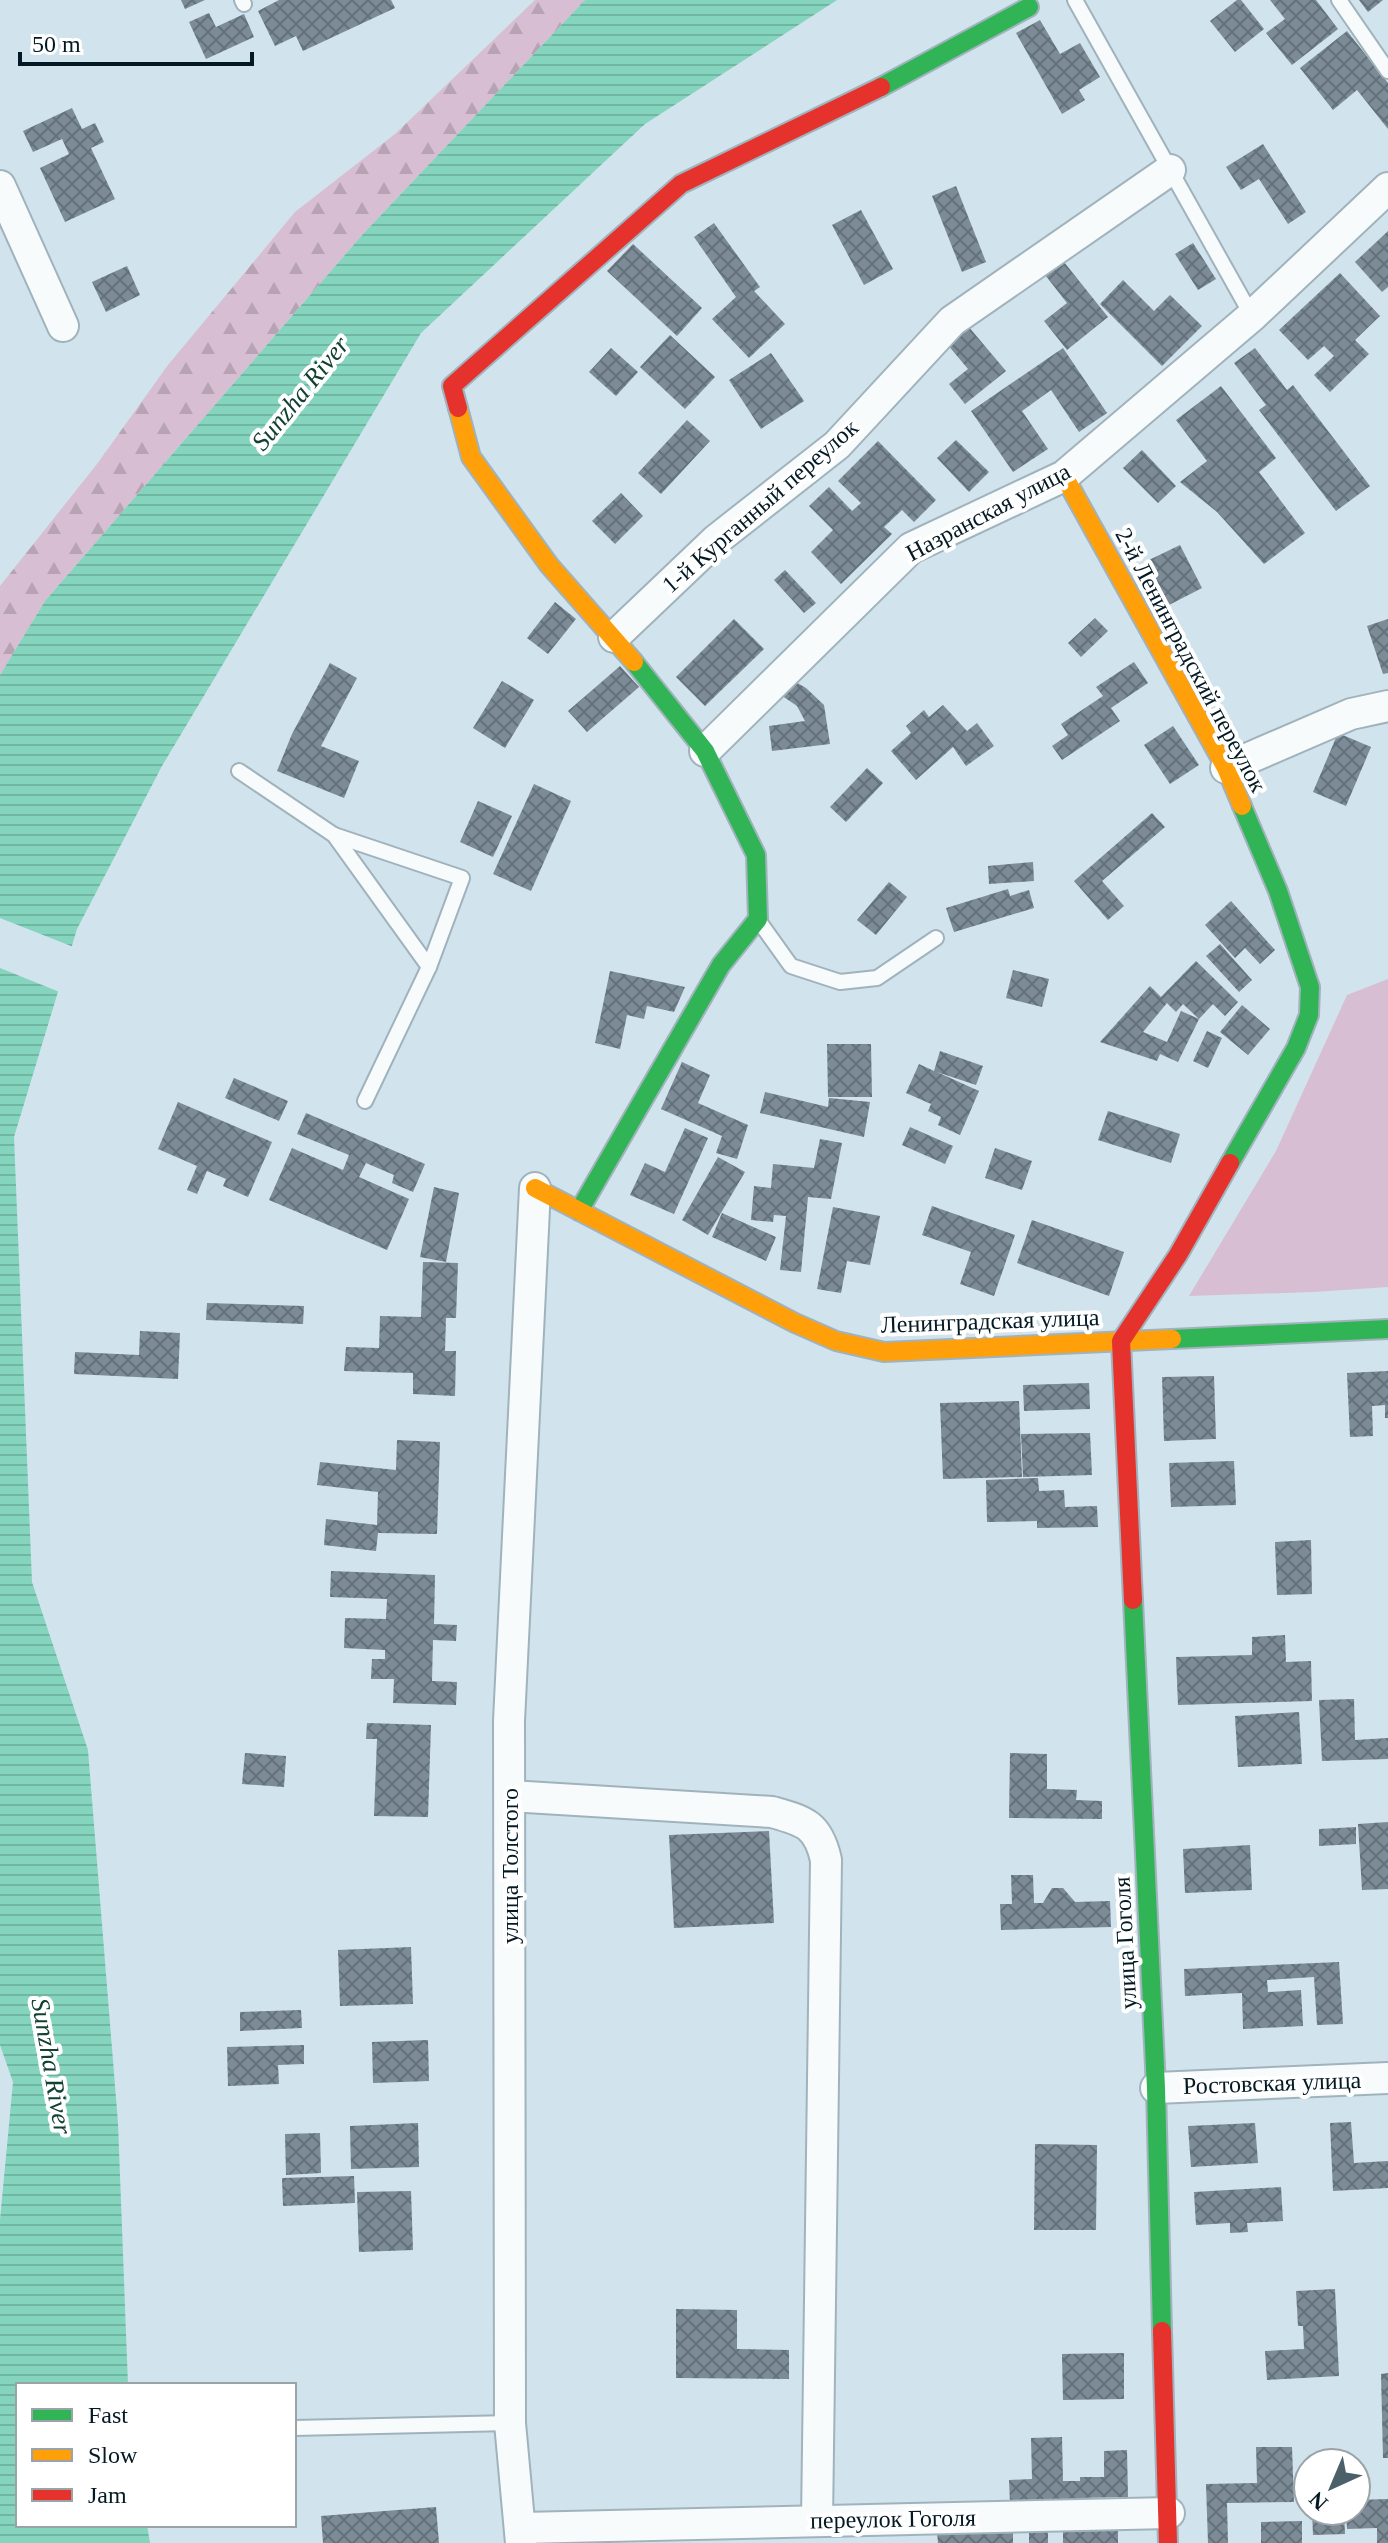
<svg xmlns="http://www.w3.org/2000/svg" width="1388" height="2543" font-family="'Times New Roman',serif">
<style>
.green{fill:#d8bed2}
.forest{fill:url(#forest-firs)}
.water{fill:url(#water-rules)}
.pier{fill:#d1e3ec}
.building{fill:url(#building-cross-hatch)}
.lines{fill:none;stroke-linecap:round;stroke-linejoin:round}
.lane-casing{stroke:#a0b3bc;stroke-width:18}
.street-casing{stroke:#a0b3bc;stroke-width:34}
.fast-casing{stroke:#a0b3bc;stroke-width:22}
.slow-casing{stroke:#a0b3bc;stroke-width:22}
.jam-casing{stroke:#a0b3bc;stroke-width:22}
.lane{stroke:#f8fbfc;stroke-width:14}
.street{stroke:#f8fbfc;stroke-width:30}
.fast{stroke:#30b455;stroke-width:18}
.slow{stroke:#ff9f0a;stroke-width:18}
.jam{stroke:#e5322d;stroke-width:18}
.labels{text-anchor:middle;stroke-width:8;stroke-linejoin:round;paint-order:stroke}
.street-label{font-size:24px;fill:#031923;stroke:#fff}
.water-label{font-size:26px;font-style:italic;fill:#124032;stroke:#fff}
</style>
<defs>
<pattern id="forest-firs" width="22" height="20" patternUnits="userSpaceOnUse" patternTransform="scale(2)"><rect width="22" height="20" fill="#d8bed2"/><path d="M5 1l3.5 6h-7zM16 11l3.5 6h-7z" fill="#b8a3b4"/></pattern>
<pattern id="water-rules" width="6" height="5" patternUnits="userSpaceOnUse" patternTransform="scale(2)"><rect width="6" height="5" fill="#85d4be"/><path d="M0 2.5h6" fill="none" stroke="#71b5a3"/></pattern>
<pattern id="building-cross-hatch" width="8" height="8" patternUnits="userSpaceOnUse" patternTransform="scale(2)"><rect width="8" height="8" fill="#7c8b96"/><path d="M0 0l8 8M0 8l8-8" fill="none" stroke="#63717a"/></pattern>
</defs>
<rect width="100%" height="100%" fill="#d1e3ec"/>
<path class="green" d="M1388,979V1287L1314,1292L1189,1296L1276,1151L1347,995Z"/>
<path class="forest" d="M535,0H585L363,234L45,601L0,675V586L97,464L168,365L295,212L395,134Z"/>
<path class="water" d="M585,0H837L645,124L421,333L162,766L77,929L14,1137L32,1582L88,1750L118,2123L128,2385H18V2525H147L150,2543H0V2220L13,2082L0,2045V675L45,601L363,234Z"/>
<path class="pier" d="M0,918L76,948L62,993L0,968Z"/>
<g class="building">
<path d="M181,0H205L185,9Z"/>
<path d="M279,0H391L395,8L303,51L296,36L275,46L258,11Z"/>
<path d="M1237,0H1241L1264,29L1235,52L1210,21Z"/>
<path d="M1270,0H1316L1338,29L1292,65L1266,33L1285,19Z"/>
<path d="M1359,0H1383L1368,12Z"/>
<path d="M209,13L216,27L244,14L254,37L206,59L189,22Z"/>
<path d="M1040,20L1060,54L1080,43L1100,77L1079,90L1085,100L1062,114L1016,33Z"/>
<path d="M1347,31L1388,83V129L1357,90L1333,110L1300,68Z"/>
<path d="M72,108L82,129L95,123L104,142L91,148L115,199L65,222L40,168L69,154L62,139L33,152L23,131Z"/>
<path d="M1263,144L1306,212L1288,224L1259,179L1241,190L1226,167Z"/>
<path d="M956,186L986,262L962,272L932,196Z"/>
<path d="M861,210L893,269L864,285L832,225Z"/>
<path d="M714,223L760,287L754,291L785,324L749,358L712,319L736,297L694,237Z"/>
<path d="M1388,231V287L1382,292L1355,262Z"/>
<path d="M1193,243L1216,279L1198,290L1175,254Z"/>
<path d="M633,244L702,308L677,336L607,271Z"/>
<path d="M1060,257L1108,317L1067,350L1044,321L1067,303L1042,271Z"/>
<path d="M127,266L140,295L106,312L92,282Z"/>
<path d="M1340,273L1380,316L1355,340L1369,354L1330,392L1314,375L1334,356L1324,346L1308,360L1279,330Z"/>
<path d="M1123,280L1154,311L1170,295L1202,326L1162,366L1100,304Z"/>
<path d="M968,326L1006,371L965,404L949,384L968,369L947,344Z"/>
<path d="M670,335L715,377L685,409L640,367Z"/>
<path d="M611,348L638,372L616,396L589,372Z"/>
<path d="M1063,348L1107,413L1079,432L1051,390L1022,411L1048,449L1013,472L971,411Z"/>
<path d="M1255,348L1287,390L1293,385L1370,486L1336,511L1259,410L1266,405L1234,363Z"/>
<path d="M771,353L804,401L761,429L729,380Z"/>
<path d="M1221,386L1276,458L1259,472L1305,533L1264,564L1217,512L1180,482L1207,461L1176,420Z"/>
<path d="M687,420L710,441L661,494L638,473Z"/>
<path d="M956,440L989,472L969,492L937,458Z"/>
<path d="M878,441L936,500L914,522L902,510L884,527L892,534L841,584L811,552L833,530L809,506L829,487L852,511L861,503L838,481Z"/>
<path d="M1142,450L1176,486L1158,503L1123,468Z"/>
<path d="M621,493L643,516L615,544L592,521Z"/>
<path d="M1180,545L1202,588L1169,605L1147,561Z"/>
<path d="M785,570L816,603L804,613L774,580Z"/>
<path d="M555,602L576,619L548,654L527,638Z"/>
<path d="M1095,618L1108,631L1081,657L1068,643Z"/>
<path d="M734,619L764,649L705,706L676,677Z"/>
<path d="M1388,619V673L1383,674L1367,626Z"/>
<path d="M1134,662L1148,683L1111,708L1120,721L1062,760L1052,746L1068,735L1061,724L1103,696L1096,687Z"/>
<path d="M330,663L357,678L321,746L359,761L344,798L277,771L292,734Z"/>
<path d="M620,666L639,687L587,732L568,711Z"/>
<path d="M784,675L806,688L824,705L830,744L772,751L769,726L805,721L797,706L775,691Z"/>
<path d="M502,681L534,700L505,748L473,728Z"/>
<path d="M943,705L967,731L977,723L994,746L966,766L953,747L916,780L891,751L911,733L906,726L924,710L929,717Z"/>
<path d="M1173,726L1199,765L1170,784L1144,745Z"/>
<path d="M1338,733L1371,747L1346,806L1313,792Z"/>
<path d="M867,768L883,783L846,822L830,807Z"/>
<path d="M534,784L571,801L531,891L493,874Z"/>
<path d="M478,801L512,816L493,857L460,842Z"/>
<path d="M1152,813L1165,827L1102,881L1124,906L1108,920L1074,881Z"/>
<path d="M1033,862L1034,881L989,884L988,866Z"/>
<path d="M889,882L907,897L876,935L857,920Z"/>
<path d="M1008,889L1010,896L1029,890L1034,908L954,932L946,908Z"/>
<path d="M1231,901L1275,950L1260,964L1245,948L1235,958L1205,925Z"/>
<path d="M1220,944L1252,980L1239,992L1206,956Z"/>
<path d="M1196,961L1238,1002L1225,1016L1213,1004L1199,1019L1183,1004L1176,1012L1167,1003L1143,1032L1167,1042L1181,1011L1199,1019L1178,1062L1160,1054L1157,1061L1100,1042L1150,986L1161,997Z"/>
<path d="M1013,970L1049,979L1042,1007L1006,998Z"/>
<path d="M610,971L685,987L674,1012L647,1006L644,1019L627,1015L620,1049L595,1043Z"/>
<path d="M1242,1005L1270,1029L1248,1055L1220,1032Z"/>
<path d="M1207,1031L1222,1038L1208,1068L1193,1061Z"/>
<path d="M827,1044H871L872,1097H828Z"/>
<path d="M940,1051L983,1066L976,1085L937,1072L979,1091L960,1135L938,1125L941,1117L928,1111L931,1104L906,1093L919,1064L934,1071Z"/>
<path d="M682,1062L710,1075L698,1103L748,1125L737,1159L716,1153L722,1136L661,1109Z"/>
<path d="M234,1078L288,1101L279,1121L225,1098Z"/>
<path d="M765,1092L828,1107L829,1098L870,1102L864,1137L760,1113Z"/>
<path d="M178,1102L272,1142L248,1197L223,1186L226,1179L207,1171L197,1194L187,1190L197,1166L158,1149Z"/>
<path d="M1108,1111L1180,1134L1171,1163L1098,1140Z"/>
<path d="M306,1113L425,1164L413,1192L392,1183L394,1175L366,1163L359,1177L409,1199L387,1250L269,1200L292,1148L343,1170L349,1155L297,1134Z"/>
<path d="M910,1127L953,1146L945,1164L902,1145Z"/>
<path d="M685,1128L708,1138L674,1214L630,1195L645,1163L665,1172Z"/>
<path d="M820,1139L842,1143L831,1199L808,1197L801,1272L780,1270L786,1216L774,1215L773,1222L751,1220L754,1186L771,1188L773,1164L814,1168Z"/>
<path d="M995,1148L1032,1161L1022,1190L985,1178Z"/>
<path d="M718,1157L745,1172L708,1235L682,1220Z"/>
<path d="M434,1187L459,1193L446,1262L420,1257Z"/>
<path d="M932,1206L1015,1235L994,1296L960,1284L971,1252L922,1235Z"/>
<path d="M833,1207L880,1216L870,1265L847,1261L841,1293L817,1289Z"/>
<path d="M722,1213L776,1237L766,1261L712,1237Z"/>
<path d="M1032,1220L1124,1252L1109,1296L1017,1263Z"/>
<path d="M423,1262L458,1263L456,1318H446L445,1351H456L455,1396L413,1394V1373L344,1371L346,1347L379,1348L380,1316L421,1317Z"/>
<path d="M207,1303L304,1306L303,1324L206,1320Z"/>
<path d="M140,1331L180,1333L178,1379L74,1374L75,1352L139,1355Z"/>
<path d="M1388,1371V1418H1385V1405L1372,1406L1373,1436L1350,1437L1347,1373Z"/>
<path d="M1214,1376L1216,1439L1164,1441L1162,1377Z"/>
<path d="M1089,1383L1090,1409L1024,1411L1023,1385Z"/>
<path d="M1019,1401L1022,1477L943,1479L940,1403Z"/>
<path d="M1090,1433L1092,1475L1023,1477L1021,1434Z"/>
<path d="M397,1440L440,1442L437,1534L378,1533L376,1551L324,1545L326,1519L377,1525L378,1492L317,1485L320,1462L396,1470Z"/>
<path d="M1234,1461L1236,1505L1171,1507L1169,1463Z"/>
<path d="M1038,1478L1039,1491L1064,1490L1065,1507L1097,1506L1098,1527L1037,1528V1521L987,1522L986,1480Z"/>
<path d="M1311,1540L1312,1594L1277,1595L1275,1542Z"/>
<path d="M331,1571L435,1575L434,1624L457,1625L456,1641L433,1640L432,1681L457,1682L456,1705L393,1703L394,1679H371L372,1659H385V1650L344,1648L345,1618L386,1619L387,1599L330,1597Z"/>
<path d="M1285,1635L1286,1662L1311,1661L1312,1701L1178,1705L1176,1657L1252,1655V1637Z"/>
<path d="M1354,1699L1355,1740L1388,1738V1759L1322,1761L1319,1700Z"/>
<path d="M1299,1712L1302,1764L1238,1767L1235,1716Z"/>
<path d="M367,1723L431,1725L428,1817L374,1816L377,1739H366Z"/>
<path d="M245,1753L286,1756L284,1787L242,1784Z"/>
<path d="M1010,1753L1047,1754V1789L1077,1790L1076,1800L1102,1801V1819L1009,1818Z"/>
<path d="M1388,1822V1889L1362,1890L1358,1824Z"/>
<path d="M1356,1827V1844L1319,1846V1829Z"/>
<path d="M769,1831L774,1923L674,1928L669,1835Z"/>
<path d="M1250,1845L1252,1890L1185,1893L1183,1849Z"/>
<path d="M1011,1875H1033L1034,1903H1043L1052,1888H1063L1075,1902L1110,1901L1111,1927L1001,1930L1000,1904H1012Z"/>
<path d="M411,1947L413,2004L340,2006L338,1950Z"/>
<path d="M1339,1962L1343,2024L1317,2025L1314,1977L1267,1980L1268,1992L1301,1990L1303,2026L1243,2029L1242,1993L1185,1996L1184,1969Z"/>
<path d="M301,2010L302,2028L240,2031V2012Z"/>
<path d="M428,2040L429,2081L373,2083L372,2042Z"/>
<path d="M304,2045V2064L278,2065L279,2084L228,2086L227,2047Z"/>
<path d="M1351,2122L1354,2163L1388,2161V2188L1333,2191L1330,2123Z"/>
<path d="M418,2123L419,2167L351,2169L350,2126Z"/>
<path d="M1255,2123L1258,2163L1191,2167L1188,2126Z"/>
<path d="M320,2133L321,2173L286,2175L285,2134Z"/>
<path d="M1035,2144L1097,2145L1096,2230H1034Z"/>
<path d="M354,2176L355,2203L283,2206L282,2178Z"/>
<path d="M1281,2187L1283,2221L1247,2223L1248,2232L1230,2233V2223L1196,2225L1194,2192Z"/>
<path d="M411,2191L413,2250L359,2252L357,2192Z"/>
<path d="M1335,2289L1339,2376L1267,2380L1265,2351L1304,2349L1303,2326H1298L1296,2291Z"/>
<path d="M676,2309L737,2310V2349L789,2350V2379L676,2378Z"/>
<path d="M1124,2353V2399L1063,2400L1062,2354Z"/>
<path d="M1388,2373V2458H1383L1381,2374Z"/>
<path d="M1062,2437L1063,2481H1080V2477H1104V2451L1127,2450L1128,2497L1080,2498L1081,2503L1010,2504L1009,2480L1032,2479L1031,2438Z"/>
<path d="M1256,2447H1292L1294,2502L1227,2503L1228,2543H1208L1206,2484L1257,2483Z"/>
<path d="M1388,2499V2543H1377V2528L1347,2529L1346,2511H1356V2500Z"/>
<path d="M436,2507L439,2543H323L321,2516Z"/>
<path d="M1312,2511H1344L1345,2534L1313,2535Z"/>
<path d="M1302,2521V2543H1261V2522Z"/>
<rect x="1063" y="2529" width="55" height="14"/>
<path d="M1013,2531V2543H938L937,2532Z"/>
<rect x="1029" y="2531" width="19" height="12"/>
</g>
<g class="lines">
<g class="lane-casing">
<g id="lane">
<path d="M242,0L244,4"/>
<path d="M1075,0L1252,316"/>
<path d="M1339,0L1388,71"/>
<path d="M239,771L334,835L429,967"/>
<path d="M334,835L462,878L429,967L365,1101"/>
<path d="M761,924L791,966L840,982L877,978L936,938"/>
<path d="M294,2428L510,2423"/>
</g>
</g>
<g class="street-casing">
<g id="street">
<path d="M0,186L63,326"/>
<path d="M614,637L716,540L837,445L952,321L1170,170"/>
<path d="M705,751L911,548L1064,476L1252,316L1388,188"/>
<path d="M1226,768L1351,714L1388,706"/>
<path d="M510,1796L772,1812C804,1821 818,1824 826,1860L817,2521"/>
<path d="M1156,2088L1388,2078"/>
<path d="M522,2528L1169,2513"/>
<path d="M521,2543L510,2423L509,1721L535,1188"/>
</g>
</g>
<g class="fast-casing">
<g id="fast">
<path d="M881,87L1029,7"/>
<path d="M1230,1163L1296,1048L1309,1015L1310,987L1278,891L1242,806"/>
<path d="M579,1211L721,965L758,919L756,855L705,751L634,662"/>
<path d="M1172,1339L1388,1329"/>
<path d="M1133,1600L1156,2088L1162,2331"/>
</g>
</g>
<g class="slow-casing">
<g id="slow">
<path d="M458,408L471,457L549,565L634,662"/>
<path d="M1064,476L1226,768L1242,806"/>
<path d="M535,1188L795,1323L836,1341L884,1352L1172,1339"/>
</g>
</g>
<g class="jam-casing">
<g id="jam">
<path d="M458,408L452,386L681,184L881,87"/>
<path d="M1133,1600L1121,1341L1178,1255L1230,1163"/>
<path d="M1162,2331L1168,2543"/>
</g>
</g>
<use href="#lane" class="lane"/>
<use href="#street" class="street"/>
<use href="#fast" class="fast"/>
<use href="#slow" class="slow"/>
<use href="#jam" class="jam"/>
</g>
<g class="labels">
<g class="street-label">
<text transform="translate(760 506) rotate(-41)" y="8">1-й Курганный переулок</text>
<text transform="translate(988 512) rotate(-28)" y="8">Назранская улица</text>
<text transform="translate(1191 660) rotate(62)" y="8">2-й Ленинградский переулок</text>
<text transform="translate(990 1321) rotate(-2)" y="8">Ленинградская улица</text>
<text transform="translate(510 1866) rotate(-90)" y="8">улица Толстого</text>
<text transform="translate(1125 1943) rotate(-93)" y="8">улица Гоголя</text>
<text transform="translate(1272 2083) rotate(-2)" y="8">Ростовская улица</text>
<text transform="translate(893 2519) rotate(-1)" y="8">переулок Гоголя</text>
</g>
<g class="water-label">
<text transform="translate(300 393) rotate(-51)" y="9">Sunzha River</text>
<text transform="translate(52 2066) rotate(80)" y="9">Sunzha River</text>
</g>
</g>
<rect x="16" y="2383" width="280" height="144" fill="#ffffff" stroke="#9aa3a7" stroke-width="2"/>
<rect x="32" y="2409" width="40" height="12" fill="#30b455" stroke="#9aa3a7" stroke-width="2"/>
<text x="88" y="2423" font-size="24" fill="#031923">Fast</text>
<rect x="32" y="2449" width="40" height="12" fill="#ff9f0a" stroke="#9aa3a7" stroke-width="2"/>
<text x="88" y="2463" font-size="24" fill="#031923">Slow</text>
<rect x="32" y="2489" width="40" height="12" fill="#e5322d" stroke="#9aa3a7" stroke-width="2"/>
<text x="88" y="2503" font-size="24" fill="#031923">Jam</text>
<g transform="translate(1332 2487) rotate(224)"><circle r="38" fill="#ffffff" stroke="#9aa3a7" stroke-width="2"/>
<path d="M0-6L14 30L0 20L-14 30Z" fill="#4b6069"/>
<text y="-12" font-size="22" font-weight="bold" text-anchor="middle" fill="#031923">N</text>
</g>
<path d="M20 52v12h232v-12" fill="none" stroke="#031923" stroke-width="4"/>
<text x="32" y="52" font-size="24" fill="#031923" stroke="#ffffff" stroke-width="6" paint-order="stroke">50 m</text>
</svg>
